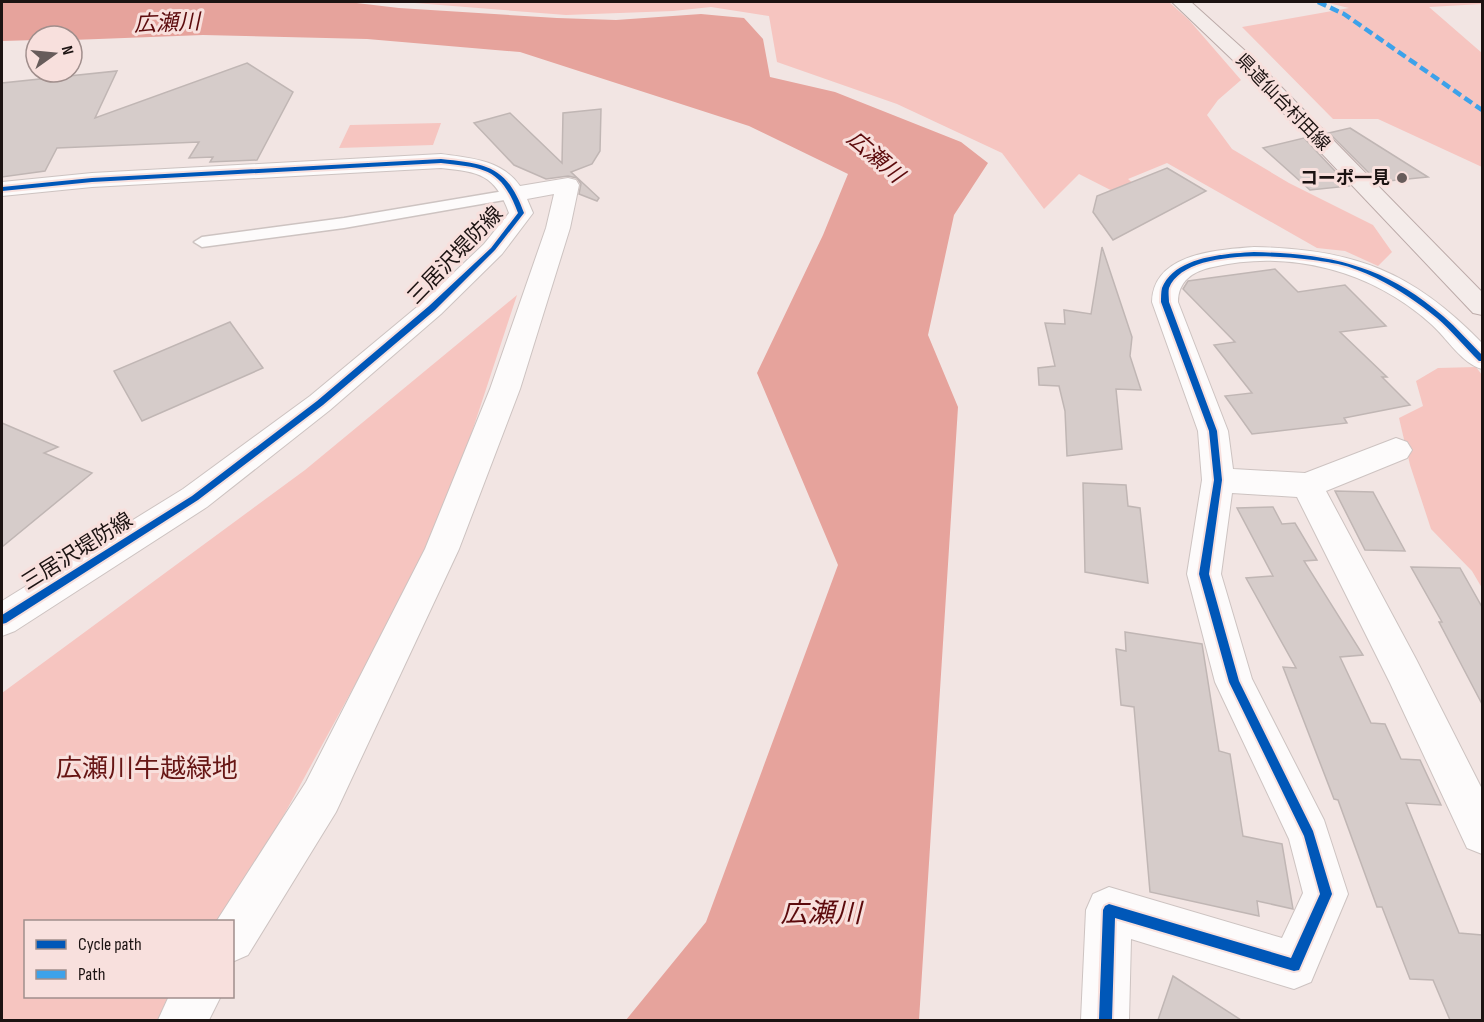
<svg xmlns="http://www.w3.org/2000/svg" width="1484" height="1022" font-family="'Sofia Sans Condensed','Noto Sans JP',sans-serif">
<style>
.green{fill:#f6c5c0}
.water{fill:#e6a39c}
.building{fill:#d6ccca;stroke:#c0b6b4;stroke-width:1.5}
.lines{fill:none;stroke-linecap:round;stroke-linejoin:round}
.lane-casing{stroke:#cdc3c1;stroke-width:3}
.street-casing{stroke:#cdc3c1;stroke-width:2}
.primary-casing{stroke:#bcaba9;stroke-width:2}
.lane{fill:#fdfbfb;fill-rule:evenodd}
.street{fill:#fdfbfb;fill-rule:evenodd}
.primary{fill:#f4ecea;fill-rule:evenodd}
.quiet{stroke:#3da2ea;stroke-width:4.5;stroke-dasharray:9 4.5;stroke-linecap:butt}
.cycleway-casing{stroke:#f8e0dd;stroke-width:4}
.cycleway{fill:#0057b8;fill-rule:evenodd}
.poi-dot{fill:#675c5b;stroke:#f8e0dd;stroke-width:2}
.labels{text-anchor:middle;stroke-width:6;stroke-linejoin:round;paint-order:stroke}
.far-street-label{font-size:18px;fill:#1c1312;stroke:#f8e0dd}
.far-poi-label{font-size:18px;font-weight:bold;fill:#1c1312;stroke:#f8e0dd;text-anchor:end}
.street-label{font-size:21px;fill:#1c1312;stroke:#f8e0dd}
.water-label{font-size:22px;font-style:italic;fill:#5c0a0c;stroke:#f8e0dd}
.near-park-label{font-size:26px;fill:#671615;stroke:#f8e0dd}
.near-water-label{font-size:27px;font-style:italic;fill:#5c0a0c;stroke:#f8e0dd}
</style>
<rect width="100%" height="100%" fill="#f2e5e3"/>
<g class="green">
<path d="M402,2H1169L1189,20L1241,80L1218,100L1207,115L1232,149L1289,183L1373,225L1392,252L1378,266L1345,251L1317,248L1167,163L1128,179L1156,202L1142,206L1079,174L1044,209L1002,153L897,104L777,62L769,16L711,7L673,11L566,15Z"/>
<path d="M1324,2H1482V4L1429,7L1482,53V167L1378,119H1333L1242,27L1349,8Z"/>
<path d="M441,123L433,145L339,148L350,125Z"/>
<path d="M517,295L440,529L226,921L26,922V996L184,997L166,1020H2V693L305,470Z"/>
<path d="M1476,367L1482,375V588L1472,571L1431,529L1410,465L1399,418L1423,406L1416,381L1438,368Z"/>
</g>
<path class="water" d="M2,2H348L399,8L557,18L616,20L701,14L744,18L763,39L770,77L835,92L961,142L988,163L954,215L928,335L958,407L919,1020H626L706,922L838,565L757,373L823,235L848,174L749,126L520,52L367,39L203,35L72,40V36H36V40L2,41Z"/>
<g class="building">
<path d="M247,63L293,92L257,160L210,162L213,157L189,158L199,142L57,148L45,171L2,177V83L117,71L95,118Z"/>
<path d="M601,109L600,151L592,164L571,172L599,198L597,201L579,194L581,184L577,178L568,176L546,179L514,165L474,123L510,113L562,163L563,113Z"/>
<path d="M1350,128L1428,177L1378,182L1329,133Z"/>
<path d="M1304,138L1349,186L1310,190L1263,148Z"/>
<path d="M1167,168L1206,191L1113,240L1093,212L1097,196Z"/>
<path d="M1102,247L1132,337L1130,356L1141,390L1116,389L1122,449L1067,456L1065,411L1059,386L1039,385L1038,368L1055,366L1045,323L1065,324L1064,310L1091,314Z"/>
<path d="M1275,269L1298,292L1345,285L1386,326L1340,332L1387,377H1382L1410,405L1344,418L1347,423L1252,434L1225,396L1252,393L1214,345L1235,342L1183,289L1188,281Z"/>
<path d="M230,322L263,368L142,421L114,371Z"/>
<path d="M2,423L58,447L44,453L92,473L2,547Z"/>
<path d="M1083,483L1126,485L1128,506L1140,508L1148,583L1085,572Z"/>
<path d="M1335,491L1373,492L1405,551L1365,550Z"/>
<path d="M1273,507L1282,524L1295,523L1317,560L1304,561L1363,655L1340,657L1371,723L1385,724L1401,759L1420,760L1441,805L1406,803L1459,933L1482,935V1020H1450L1433,980L1410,979L1382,907H1377L1338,800L1334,799L1283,667L1296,668L1246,578L1273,576L1237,508Z"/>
<path d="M1411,567L1460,568L1482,607V704L1439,622H1442Z"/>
<path d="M1125,632L1202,644L1219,751L1230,754L1243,836L1282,844L1293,909L1257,901L1259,916L1150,892L1134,707L1121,705L1116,649L1126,651Z"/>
<path d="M1173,976L1241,1020H1158Z"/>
</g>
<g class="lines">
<g class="lane-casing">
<path id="lane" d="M516,189L524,194L522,197L344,228L202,247L194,242L202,237L344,218Z"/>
</g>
<g class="street-casing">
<g id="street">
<path d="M441,154C471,158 502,160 520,186L568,178L576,180L579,185L570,228L520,389L459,549L336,812L248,955L232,962V922H216L306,782L425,549L490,389L546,228L554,194L527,199L533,213L502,254L441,314L330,410L207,507L15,631L2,636V601L183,489L310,396L423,302L484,244L509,213C495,174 479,172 441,168L92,187L2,196V182L92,173Z"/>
<path d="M1254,247C1354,249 1412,271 1482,343V369C1461,363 1447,338 1431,324C1372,271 1290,249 1213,267C1193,271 1178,281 1178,302L1228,431L1233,469L1305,473L1396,438L1407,442L1412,450L1407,458L1326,491L1416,659L1482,789V854L1467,848L1390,683L1297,497L1232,493L1221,574L1252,679L1324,820L1348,894L1311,982L1294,989L1131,939L1129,1020H1081L1086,910L1093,894L1109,887L1282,938L1303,893L1289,839L1215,682L1187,574L1202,480L1198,431L1152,302C1153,253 1217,250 1254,247Z"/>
<path d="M169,996H221L209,1020H158Z"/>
</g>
</g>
<g class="primary-casing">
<path id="primary" d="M1172,2H1191L1252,57L1482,292V315L1473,313L1238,65Z"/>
</g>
<use href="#lane" class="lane"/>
<use href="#street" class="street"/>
<use href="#primary" class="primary"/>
<path class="quiet" d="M1318,2L1344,14L1482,110"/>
<g class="cycleway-casing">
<g id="cycleway">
<path d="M441,159C487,164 507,166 524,213L495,250L435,310L323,405L198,500L6,623L2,624V615L192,496L317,401L429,306L491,248L518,213C501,168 485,168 441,163L92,182L2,191V187L92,178Z"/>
<path d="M1254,252C1330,254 1384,265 1443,316C1457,328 1469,342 1482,355V361H1479C1465,347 1452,331 1437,318C1419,303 1398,289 1376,278C1364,272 1351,267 1338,264C1301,256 1187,244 1169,288C1168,292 1169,298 1169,302L1217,431L1222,480L1209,574L1239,681L1313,831L1332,894L1299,970L1294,971L1115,918L1112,1020H1099L1103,910L1105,906L1109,904L1291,958L1320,894L1304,836L1229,682L1199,574L1214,480L1209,431L1161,302C1161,298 1161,292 1162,288C1175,256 1225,254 1254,252Z"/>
</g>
</g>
<use href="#cycleway" class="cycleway"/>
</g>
<circle class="poi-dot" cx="1402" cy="178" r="6"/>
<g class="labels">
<g class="far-street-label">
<text transform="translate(1283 102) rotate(46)" y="6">県道仙台村田線</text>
</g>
<g class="far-poi-label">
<text x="1390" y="184">コーポ一見</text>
</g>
<g class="street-label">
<text transform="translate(455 255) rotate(-46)" y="7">三居沢堤防線</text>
<text transform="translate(77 551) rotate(-32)" y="7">三居沢堤防線</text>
</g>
<g class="water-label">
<text transform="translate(167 22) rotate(-2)" y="8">広瀬川</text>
<text transform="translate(876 156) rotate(41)" y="8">広瀬川</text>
</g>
<g class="near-park-label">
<text x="147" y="777">広瀬川牛越緑地</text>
</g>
<g class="near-water-label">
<text x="821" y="922">広瀬川</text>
</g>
</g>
<rect width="1484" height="1022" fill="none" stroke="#1c1312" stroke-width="6"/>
<rect x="24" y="920" width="210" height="78" fill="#f8e0dd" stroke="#a08e8c" stroke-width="1.5"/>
<rect x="36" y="940" width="30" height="9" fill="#0057b8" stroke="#a08e8c" stroke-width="1.5"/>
<text x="78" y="950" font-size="18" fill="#1c1312">Cycle path</text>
<rect x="36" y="970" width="30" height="9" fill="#3da2ea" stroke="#a08e8c" stroke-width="1.5"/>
<text x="78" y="980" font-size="18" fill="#1c1312">Path</text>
<g transform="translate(54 54) rotate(75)"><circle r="28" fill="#f8e0dd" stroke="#a08e8c" stroke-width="1.5"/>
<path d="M0-4.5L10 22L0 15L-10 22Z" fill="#675c5b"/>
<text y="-9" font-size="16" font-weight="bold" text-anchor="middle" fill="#1c1312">N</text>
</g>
</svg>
